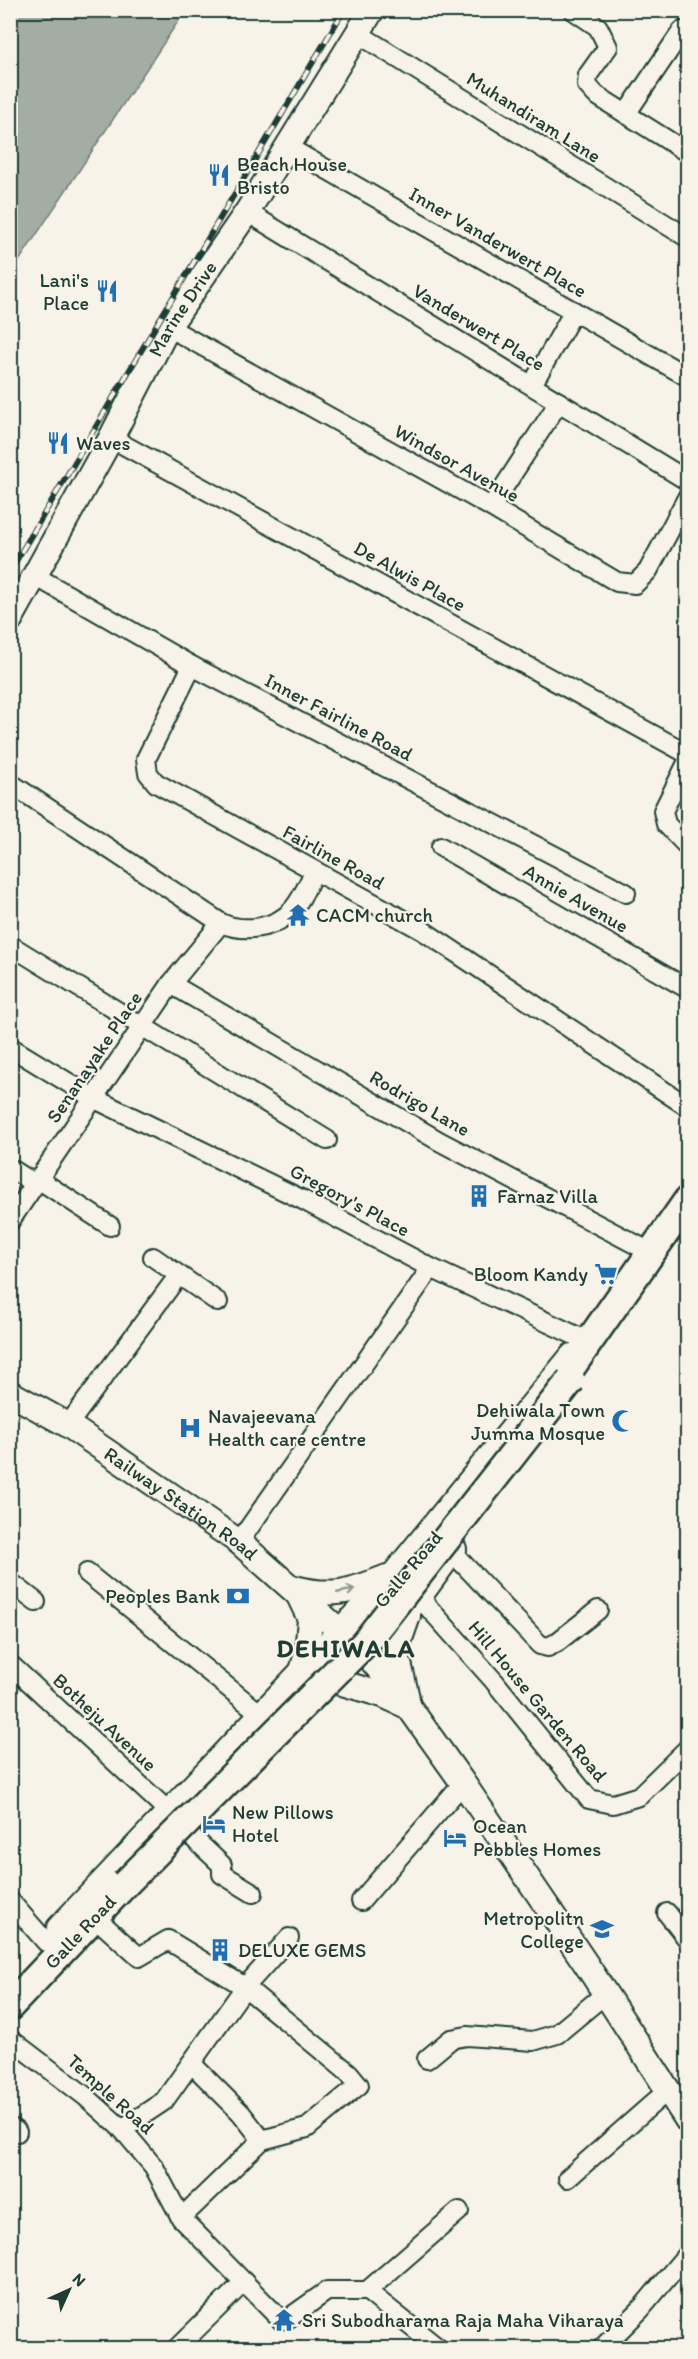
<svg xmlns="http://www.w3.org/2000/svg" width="698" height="2359" font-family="Itim,sans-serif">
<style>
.water{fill:#a4ada3;stroke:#6f8077;stroke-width:1.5}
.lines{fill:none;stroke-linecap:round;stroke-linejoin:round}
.minor-casing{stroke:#1f3d34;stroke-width:22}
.major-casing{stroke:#1f3d34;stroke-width:28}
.highway-casing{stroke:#1f3d34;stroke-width:32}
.minor{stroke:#f7f3e8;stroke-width:18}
.major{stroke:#f7f3e8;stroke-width:24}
.highway{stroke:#f7f3e8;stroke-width:27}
.rail-casing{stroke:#1f3d34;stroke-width:6}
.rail{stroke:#f7f3e8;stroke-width:4;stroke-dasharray:11;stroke-linecap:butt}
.highway-bridge-casing{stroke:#1f3d34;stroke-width:32;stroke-linecap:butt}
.highway-bridge{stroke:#f7f3e8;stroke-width:27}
.oneway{stroke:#8b988e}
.labels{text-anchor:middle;stroke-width:4.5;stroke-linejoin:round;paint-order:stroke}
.street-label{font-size:20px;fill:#1f3d34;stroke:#f7f3e8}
.poi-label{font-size:20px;fill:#1f3d34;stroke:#f7f3e8;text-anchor:start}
.district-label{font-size:26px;font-weight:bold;letter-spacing:1.5px;fill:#1f3d34;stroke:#f7f3e8}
</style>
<rect width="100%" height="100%" fill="#f7f3e8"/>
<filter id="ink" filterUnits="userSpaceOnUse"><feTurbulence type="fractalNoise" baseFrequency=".0167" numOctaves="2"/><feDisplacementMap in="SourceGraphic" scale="12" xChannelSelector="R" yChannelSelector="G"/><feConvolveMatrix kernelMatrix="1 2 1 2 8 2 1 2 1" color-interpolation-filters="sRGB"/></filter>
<g filter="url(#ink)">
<path class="water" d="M11,10L185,11L11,273L10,11Z"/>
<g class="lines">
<g class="minor-casing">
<g id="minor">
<path d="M573,10L598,27L608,47L588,75L587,85L596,95L688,153"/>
<path d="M357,33L688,238"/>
<path d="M626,114L682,31"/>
<path d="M286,146L688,377"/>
<path d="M247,212L688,481"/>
<path d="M168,327L491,507L617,582L635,584L648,571L688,496"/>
<path d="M532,385L574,311"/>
<path d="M111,438L688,754"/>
<path d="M491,507L559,402"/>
<path d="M35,576L192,666L626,893"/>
<path d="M192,666L146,759L148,773L156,783L422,930L688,1107"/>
<path d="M688,761L663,811L666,824L688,847"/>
<path d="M10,783L221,923C244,933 276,929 293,909C302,899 308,884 314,872"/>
<path d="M441,847L688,989"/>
<path d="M10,945L327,1140"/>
<path d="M171,984L439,1141L652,1253"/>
<path d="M10,1047L95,1099L303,1200L431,1268L585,1340"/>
<path d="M10,1168L35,1184"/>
<path d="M38,1179L110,1226"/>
<path d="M10,1221L171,984L221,923"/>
<path d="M153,1257L218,1302"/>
<path d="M68,1425L178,1276"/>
<path d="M239,1542L431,1268"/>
<path d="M452,1552L540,1645L548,1647L556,1643L598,1610"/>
<path d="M87,1573L262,1715"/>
<path d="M10,1582L36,1602"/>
<path d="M419,1597L494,1681L589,1799L613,1804L639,1796L688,1748"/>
<path d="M10,1664L169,1812"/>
<path d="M188,1833L222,1865V1874L253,1893"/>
<path d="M10,1901L46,1942"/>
<path d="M361,1901L463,1783"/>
<path d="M667,1913L688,1940"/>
<path d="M98,1920L139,1957L168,1940L245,1987L289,1938"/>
<path d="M10,2039L85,2096L122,2129L154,2167L181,2218L281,2320L289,2318L327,2291H367L459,2211"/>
<path d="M427,2059L451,2039L467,2036L533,2041L557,2034L605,1994"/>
<path d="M191,2063L241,2113L262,2140"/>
<path d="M10,2127L17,2132"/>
<path d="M122,2129L164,2101L245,1987L349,2073L359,2085L307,2128L262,2140L181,2218"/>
<path d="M568,2178L667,2091"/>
<path d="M367,2291L438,2348"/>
<path d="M177,2348L244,2282"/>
<path d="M602,2348L640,2310L688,2253"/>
</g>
</g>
<g class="major-casing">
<g id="major">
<path id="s1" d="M10,620L111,438L168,327L247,212L372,10"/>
<path id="s2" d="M10,1393L68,1425L239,1542L367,1655L396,1689L463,1783L586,1964L688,2121"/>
<path d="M295,1588C333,1598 352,1591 387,1577"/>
<path d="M299,1596L310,1619L307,1653L302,1671"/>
<path d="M386,1635L419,1597L454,1549"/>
<path d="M342,1683L383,1695L407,1706"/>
<path d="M407,1698L396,1650L408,1616"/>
<path d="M59,1928L395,1573L572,1356"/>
</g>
</g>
<g class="highway-casing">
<g id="highway">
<path d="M565,1376L688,1200"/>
<path id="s3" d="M10,2006L125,1884"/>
</g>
</g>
<use href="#minor" class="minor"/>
<use href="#major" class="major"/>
<use href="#highway" class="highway"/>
<g class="rail-casing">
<path id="rail" d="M10,571L344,10"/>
</g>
<use href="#rail" class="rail"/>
<g class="highway-bridge-casing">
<path id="highway-bridge" d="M125,1884L364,1644L571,1380"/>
</g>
<use href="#highway-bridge" class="highway-bridge"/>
</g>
<defs><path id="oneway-shaft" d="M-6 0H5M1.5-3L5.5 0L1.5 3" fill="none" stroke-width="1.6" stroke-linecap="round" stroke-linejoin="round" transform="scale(1.5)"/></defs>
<use class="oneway" href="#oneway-shaft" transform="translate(346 1591) rotate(-11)"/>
</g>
<defs>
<g id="restaurant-bare" transform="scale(1.8)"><path d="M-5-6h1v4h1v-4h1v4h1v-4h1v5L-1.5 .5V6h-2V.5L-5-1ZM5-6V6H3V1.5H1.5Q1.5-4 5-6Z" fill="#1f6fb2" stroke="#f7f3e8" stroke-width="2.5" paint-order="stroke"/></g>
<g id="temple-bare" transform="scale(1.8)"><path d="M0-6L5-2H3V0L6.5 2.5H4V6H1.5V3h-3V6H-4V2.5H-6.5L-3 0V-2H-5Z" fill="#1f6fb2" stroke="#f7f3e8" stroke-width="2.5" paint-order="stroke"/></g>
<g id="building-bare" transform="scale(1.8)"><path d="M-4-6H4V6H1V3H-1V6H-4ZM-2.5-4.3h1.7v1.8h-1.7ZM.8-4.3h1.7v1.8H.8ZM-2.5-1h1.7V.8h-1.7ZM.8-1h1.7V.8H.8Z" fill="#1f6fb2" stroke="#f7f3e8" stroke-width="2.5" paint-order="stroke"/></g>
<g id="supermarket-bare" transform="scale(1.8)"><path d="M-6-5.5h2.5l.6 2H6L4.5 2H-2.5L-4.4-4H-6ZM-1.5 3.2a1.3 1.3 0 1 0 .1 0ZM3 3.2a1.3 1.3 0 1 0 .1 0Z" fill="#1f6fb2" stroke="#f7f3e8" stroke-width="2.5" paint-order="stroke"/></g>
<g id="mosque-bare" transform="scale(1.8)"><path d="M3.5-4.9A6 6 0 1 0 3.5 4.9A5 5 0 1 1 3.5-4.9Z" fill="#1f6fb2" stroke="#f7f3e8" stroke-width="2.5" paint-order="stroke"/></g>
<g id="hospital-bare" transform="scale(1.8)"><path d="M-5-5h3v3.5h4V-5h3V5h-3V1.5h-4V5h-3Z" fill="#1f6fb2" stroke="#f7f3e8" stroke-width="2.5" paint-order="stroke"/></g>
<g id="bank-bare" transform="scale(1.8)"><path d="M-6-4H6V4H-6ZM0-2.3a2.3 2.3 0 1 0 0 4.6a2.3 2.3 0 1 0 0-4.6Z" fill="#1f6fb2" stroke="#f7f3e8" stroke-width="2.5" paint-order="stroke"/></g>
<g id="hotel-bare" transform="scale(1.8)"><path d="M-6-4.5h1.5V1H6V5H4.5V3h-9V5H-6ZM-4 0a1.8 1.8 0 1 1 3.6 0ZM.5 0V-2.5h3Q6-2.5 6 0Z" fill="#1f6fb2" stroke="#f7f3e8" stroke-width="2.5" paint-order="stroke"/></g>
<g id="university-bare" transform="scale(1.8)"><path d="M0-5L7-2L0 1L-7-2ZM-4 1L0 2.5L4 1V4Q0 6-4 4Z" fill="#1f6fb2" stroke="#f7f3e8" stroke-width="2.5" paint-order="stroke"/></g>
</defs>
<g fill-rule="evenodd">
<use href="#restaurant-bare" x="219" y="175"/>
<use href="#restaurant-bare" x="107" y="291"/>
<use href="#restaurant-bare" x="58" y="443"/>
<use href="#temple-bare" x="298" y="915"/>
<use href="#building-bare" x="479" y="1196"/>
<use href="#supermarket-bare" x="606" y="1274"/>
<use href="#mosque-bare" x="623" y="1421"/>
<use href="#hospital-bare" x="190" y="1428"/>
<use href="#bank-bare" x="238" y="1596"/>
<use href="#hotel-bare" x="214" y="1824"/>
<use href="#hotel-bare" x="455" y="1838"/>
<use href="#university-bare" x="602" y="1929"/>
<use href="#building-bare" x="220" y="1950"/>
<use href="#temple-bare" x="284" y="2320"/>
</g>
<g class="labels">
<g class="street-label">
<text transform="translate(534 117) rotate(32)" y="7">Muhandiram Lane</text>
<text transform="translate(498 242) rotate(30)" y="7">Inner Vanderwert Place</text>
<text dy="7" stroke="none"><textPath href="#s1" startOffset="356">Marine Drive</textPath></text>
<text transform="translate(479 327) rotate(31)" y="7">Vanderwert Place</text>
<text transform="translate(457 463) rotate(29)" y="7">Windsor Avenue</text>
<text transform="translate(410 576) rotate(29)" y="7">De Alwis Place</text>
<text transform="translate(339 717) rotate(28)" y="7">Inner Fairline Road</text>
<text transform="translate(334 857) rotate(29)" y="7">Fairline Road</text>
<text transform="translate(576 898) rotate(30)" y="7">Annie Avenue</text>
<text transform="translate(94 1057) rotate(-56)" y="7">Senanayake Place</text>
<text transform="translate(420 1103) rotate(30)" y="7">Rodrigo Lane</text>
<text transform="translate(350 1200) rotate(28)" y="7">Gregory's Place</text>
<text dy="7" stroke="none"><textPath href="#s2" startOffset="204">Railway Station Road</textPath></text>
<text transform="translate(408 1569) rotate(-50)" y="7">Galle Road</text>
<text transform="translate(538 1701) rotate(50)" y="7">Hill House Garden Road</text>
<text transform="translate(105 1722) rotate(43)" y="7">Botheju Avenue</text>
<text dy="7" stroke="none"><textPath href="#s3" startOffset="102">Galle Road</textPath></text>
<text transform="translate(111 2094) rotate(42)" y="7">Temple Road</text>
</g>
<g class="poi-label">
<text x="237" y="171">Beach House<tspan x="237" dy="23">Bristo</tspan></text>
<text x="89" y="287" text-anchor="end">Lani's<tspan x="89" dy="23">Place</tspan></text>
<text x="76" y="450">Waves</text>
<text x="316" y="922">CACM church</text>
<text x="497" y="1203">Farnaz Villa</text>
<text x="588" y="1281" text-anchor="end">Bloom Kandy</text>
<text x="605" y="1417" text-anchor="end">Dehiwala Town<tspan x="605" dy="23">Jumma Mosque</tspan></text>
<text x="208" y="1423">Navajeevana<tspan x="208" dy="23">Health care centre</tspan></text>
<text x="220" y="1603" text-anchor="end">Peoples Bank</text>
<text x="232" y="1819">New Pillows<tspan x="232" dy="23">Hotel</tspan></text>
<text x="473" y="1833">Ocean<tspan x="473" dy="23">Pebbles Homes</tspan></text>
<text x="584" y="1925" text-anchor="end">Metropolitn<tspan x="584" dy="23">College</tspan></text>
<text x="238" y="1957">DELUXE GEMS</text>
<text x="302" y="2327">Sri Subodharama Raja Maha Viharaya</text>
</g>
<g class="district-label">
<text x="346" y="1657">DEHIWALA</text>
</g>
</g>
<rect width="698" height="2359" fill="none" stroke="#f7f3e8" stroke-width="36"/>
<rect x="18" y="18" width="662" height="2323" fill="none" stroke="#1f3d34" stroke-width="2" filter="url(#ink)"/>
<g transform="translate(69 2290) rotate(45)" stroke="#f7f3e8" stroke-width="4.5" paint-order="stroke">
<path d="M0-4.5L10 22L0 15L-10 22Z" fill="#1f3d34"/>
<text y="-9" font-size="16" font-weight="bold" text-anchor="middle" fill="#1f3d34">N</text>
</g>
</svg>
